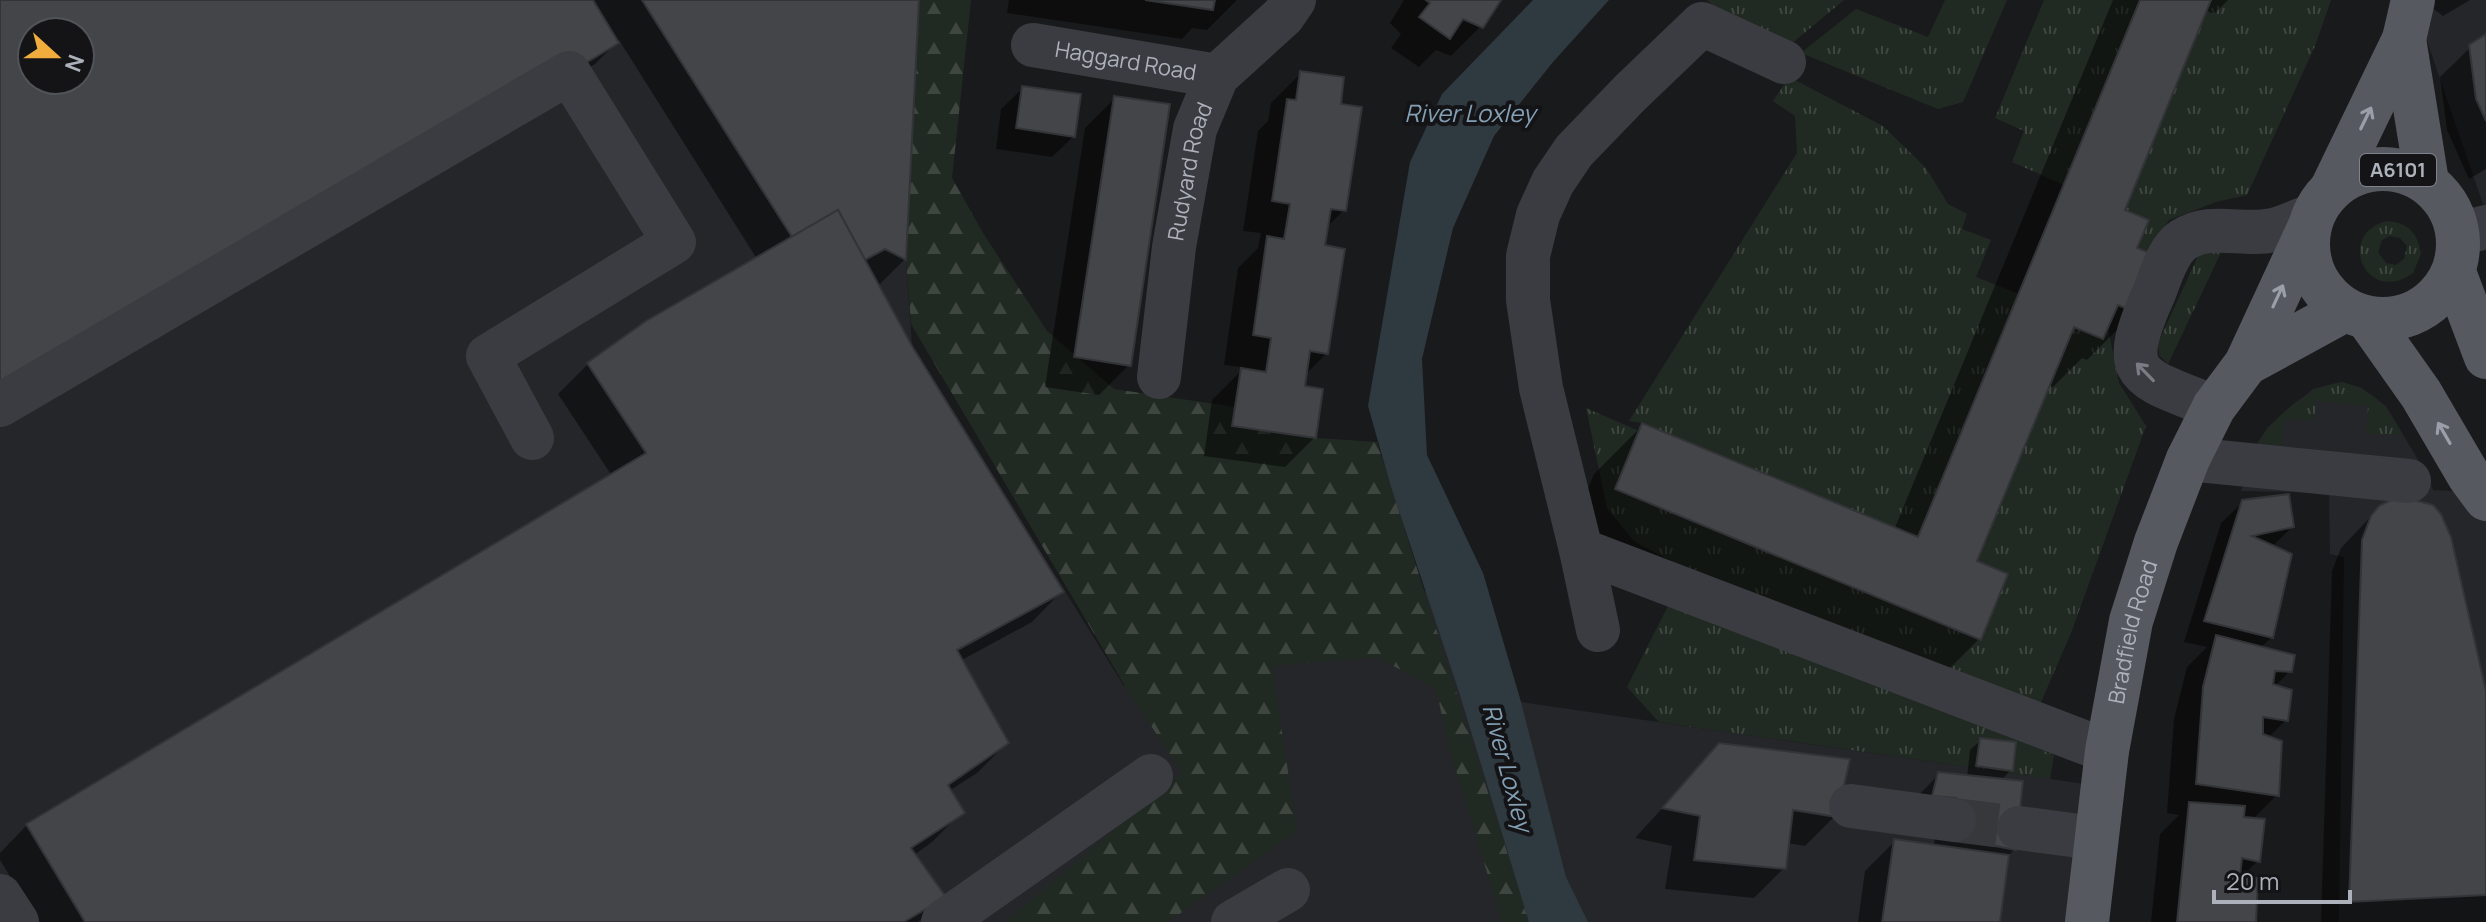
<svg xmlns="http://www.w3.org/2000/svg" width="2486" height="922" font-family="Manrope,sans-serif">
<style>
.built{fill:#252629;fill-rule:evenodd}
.grass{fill:url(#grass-tufts);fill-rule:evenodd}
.forest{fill:url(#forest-firs)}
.water{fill:#2f3940}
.shadow{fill:#0007;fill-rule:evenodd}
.building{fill:#434549;stroke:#333438;stroke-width:2;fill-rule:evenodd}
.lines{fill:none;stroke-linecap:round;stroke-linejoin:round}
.minor-tunnel{stroke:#36383c;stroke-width:44;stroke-dasharray:44 22;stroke-linecap:butt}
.minor{stroke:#3a3c41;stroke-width:44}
.major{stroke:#565960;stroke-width:44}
.oneway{stroke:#9b9fa9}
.oneway2{stroke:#797c84}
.labels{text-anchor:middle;stroke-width:8;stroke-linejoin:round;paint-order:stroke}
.shield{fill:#141417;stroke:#7e828a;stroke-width:2}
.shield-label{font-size:20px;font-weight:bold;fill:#acb1bb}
.street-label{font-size:22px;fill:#acb1bb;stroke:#141417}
.water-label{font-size:24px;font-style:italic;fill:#84a0b5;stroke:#141417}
</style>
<defs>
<pattern id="grass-tufts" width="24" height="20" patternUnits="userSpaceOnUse" patternTransform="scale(2)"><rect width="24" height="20" fill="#212a22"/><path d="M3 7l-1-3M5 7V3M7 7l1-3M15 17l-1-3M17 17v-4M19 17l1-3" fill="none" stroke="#3f4640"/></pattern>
<pattern id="forest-firs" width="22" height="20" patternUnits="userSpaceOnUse" patternTransform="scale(2)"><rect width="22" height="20" fill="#212a22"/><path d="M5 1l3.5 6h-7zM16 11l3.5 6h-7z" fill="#3f4640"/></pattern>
</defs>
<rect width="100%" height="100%" fill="#191a1c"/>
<g class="built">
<path d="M0,0H919L906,260L912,346L1124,686L1483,573L1521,702L2112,788L2091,922H0ZM32,32H80V80H32Z"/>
<path d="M2413,0H2486V213Z"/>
<path d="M2342,382L2362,388L2386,406L2429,478L2433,490L2486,493V922H2339L2344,557L2330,554L2329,493L2241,491L2255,447L2268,427L2313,389Z"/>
</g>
<g class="grass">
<path d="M1707,0H1844L1785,49L1736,25Z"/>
<path d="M1945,0H2007L1963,102L1938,109L1801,53L1856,9L1928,37Z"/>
<path d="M2044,0H2140L2064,185L2012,162L2024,131L1995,118Z"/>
<path d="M2211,0H2331L2315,46L2247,195L2216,202L2169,220L2151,254L2137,248L2149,220L2125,210Z"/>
<path d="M1789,77L1883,126L1926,168L1948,204L1967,214L1962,229L1991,240L1976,277L2019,294L1918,537L1642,423L1629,421L1797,153L1795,116L1773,101Z"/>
<path d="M2388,221C2409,223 2418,234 2421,254L2413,273C2365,307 2335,232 2388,221ZM2390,236L2400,238L2407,246L2404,259L2396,265L2386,263L2378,252L2382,240Z"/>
<path d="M2226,242L2168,364L2159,355L2158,343L2199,254Z"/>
<path d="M2074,327L2103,339L2108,328L2119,383L2146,426L2071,633L2038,709L1677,564L1634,541L1607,508L1586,408L1639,431L1615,489L1981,640L2008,574L1977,561Z"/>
<path d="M2342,382C2376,392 2386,405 2403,435L2366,434L2368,406L2316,401L2314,420H2284L2281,452L2255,447C2275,417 2305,387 2342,382Z"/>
<path d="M1670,602L2054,755L2050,779L1659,722L1627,687Z"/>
</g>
<path class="forest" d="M919,0H971L952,178L983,233L1047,331L1114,389L1235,407L1233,426L1316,438L1377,442L1529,922H1502L1449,747L1436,689L1377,657L1272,666L1297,831L1168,922H1005L1182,773L1125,686L911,324L906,260Z"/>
<path class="water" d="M1533,0H1609L1553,62L1494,136L1453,228L1422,359L1427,455L1483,573L1521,702L1566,877L1588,922H1529L1459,692L1391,487L1368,406L1410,162L1442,94Z"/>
<g class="shadow">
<path d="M0,0H917L904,260L877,287L910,347L1061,592L1032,622L960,661L1007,743L977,773L949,791L962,812L932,842L914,855L944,897L918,922H38L0,860V853L27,825L612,476L558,394L588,364L757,259L619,40L595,64L0,422ZM32,32H80V80H32Z"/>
<path d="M1009,0H1237L1207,30L1192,28L1182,39L1007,13Z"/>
<path d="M1404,0H1499L1481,26L1451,56L1436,50L1419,67L1391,48L1401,34L1390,23Z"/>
<path d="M2113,0H2228L2214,14L2205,10L2122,211L2135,249V312L2087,360L2082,358L2053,387L2048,385L1975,562L1979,639L1931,687L1568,537L1594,474L1642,426L1894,530Z"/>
<path d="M2433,0H2470L2443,16L2431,7Z"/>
<path d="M2486,36V169L2469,179L2447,130L2440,77L2471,47Z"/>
<path d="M1301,73L1339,105L1344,210L1325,229L1322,247L1327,353L1305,375L1303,388L1315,437L1285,467L1204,456L1212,400L1241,371L1242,367L1224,365L1238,268L1258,248L1261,233L1243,231L1258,131L1268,121L1271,103Z"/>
<path d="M1023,88L1074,136L1052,157L996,149L1001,109Z"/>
<path d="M1115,98L1129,365L1099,395L1045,387L1085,128Z"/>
<path d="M2243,502L2292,527L2272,547V637L2260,648L2290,671L2274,687L2286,720L2268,738L2277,795L2252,820L2258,861L2240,878L2254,922H2151L2160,834L2179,815L2167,813L2174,719L2187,667L2207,647L2184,642L2221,523Z"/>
<path d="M2380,507L2486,700V922H2321L2332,571L2341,548Z"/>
<path d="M1981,740L2011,770L2000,781L2015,849L2007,857L1998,922H1858L1865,871L1895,841L1934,846L1936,818L1918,796L1939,774L1967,777L1970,750Z"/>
<path d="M1720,745L1835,816L1805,846L1787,843L1784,868L1754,898L1665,889L1672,846L1635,838Z"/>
</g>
<g class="building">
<path d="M0,0H593L619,43L0,416ZM32,32H80V80H32Z"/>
<path d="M642,0H919L906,260L885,249L865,260L838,210L792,237Z"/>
<path d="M1145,0H1215L1213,10Z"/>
<path d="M1426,0H1501L1483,28L1463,19L1450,39L1419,17L1430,3Z"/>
<path d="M2140,0H2211L2125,210L2149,220L2137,248L2160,257L2137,313L2118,305L2103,339L2074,327L1977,561L2008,574L1981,640L1615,489L1642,423L1918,537Z"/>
<path d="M2486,34V121L2476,99L2469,45Z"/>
<path d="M1300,71L1344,77L1341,104L1362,107L1346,211L1331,209L1325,245L1345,249L1328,354L1310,351L1305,386L1323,389L1316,438L1232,426L1241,368L1266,372L1271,338L1253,335L1267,236L1284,239L1290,204L1272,201L1287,99L1296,100Z"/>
<path d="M1022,86L1081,94L1075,137L1016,128Z"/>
<path d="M1114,96L1170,104L1131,366L1074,357Z"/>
<path d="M838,210L912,346L1064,592L957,650L1009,743L948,785L965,813L911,848L946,897L904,922H85L26,824L646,453L587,363L646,321Z"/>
<path d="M2289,494L2294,527L2252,536L2292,554L2273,638L2204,621L2242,500Z"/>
<path d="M2406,498L2433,505L2441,514L2451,537L2486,691V895L2349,902L2362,540L2371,516L2379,506L2391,500Z"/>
<path d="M2216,635L2295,655L2292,672L2275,671L2273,684L2292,690L2288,721L2263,717V734L2282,741L2279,796L2196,784L2203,687Z"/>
<path d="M1980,738L2016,742L2013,771L1976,766Z"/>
<path d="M1719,743L1850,759L1837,817L1793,810L1786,869L1694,860L1700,816L1662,808Z"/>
<path d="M1938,772L2023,781L2016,850L1953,838L1956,798L1932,796Z"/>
<path d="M2189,802L2245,806L2244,817L2265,819L2260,862L2242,858L2240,876L2258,878L2256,922H2177Z"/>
<path d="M1894,839L2009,855L2000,922H1882Z"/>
</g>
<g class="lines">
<path class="minor-tunnel" d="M1954,820L2019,828"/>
<g class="minor">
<path id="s1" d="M1033,45L1217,76"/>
<path d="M1784,62L1702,24L1630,93L1574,151L1553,182L1538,215L1528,256V300L1541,388L1581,550L2107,751"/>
<path d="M2459,234L2486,227"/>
<path id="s2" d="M1159,377L1174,247L1195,129L1217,76L1283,16L1294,0"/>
<path d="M0,405L569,73L674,242L488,356L532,438"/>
<path d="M2214,407C2137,376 2116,378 2154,293C2161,276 2167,251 2183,240C2210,222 2244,237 2273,230C2287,227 2300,220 2313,215"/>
<path d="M2188,459L2409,481"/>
<path d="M1581,550L1598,630"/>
<path d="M1851,806L1954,820"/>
<path d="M2019,828L2095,838"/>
<path d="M0,896L17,922"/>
<path d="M943,922L1151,776"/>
<path d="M1233,922L1288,890"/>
</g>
<g class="major">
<path d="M2404,39L2427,182"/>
<circle cx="2383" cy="244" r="75"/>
<path d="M2332,188L2404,39L2413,0"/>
<path d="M2454,272L2486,357"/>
<path d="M2368,319L2421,394L2469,476L2486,499"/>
<path d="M2246,364L2345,310"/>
<path id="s3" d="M2087,922L2107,751L2131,621L2156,542L2188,459L2214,407L2246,364L2309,228"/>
</g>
</g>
<defs><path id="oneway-shaft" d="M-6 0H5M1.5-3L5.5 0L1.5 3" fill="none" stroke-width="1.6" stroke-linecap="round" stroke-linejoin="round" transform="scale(2)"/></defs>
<g class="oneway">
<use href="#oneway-shaft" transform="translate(2366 118) rotate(-64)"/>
<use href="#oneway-shaft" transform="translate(2278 296) rotate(-65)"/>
<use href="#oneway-shaft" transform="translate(2444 433) rotate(-120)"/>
</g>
<use class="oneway2" href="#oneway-shaft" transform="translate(2145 372) rotate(-134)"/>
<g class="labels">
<rect class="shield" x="2360" y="154" width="76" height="32" rx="6"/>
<g class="shield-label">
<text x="2398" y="177">A6101</text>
</g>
<g class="street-label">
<text dy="8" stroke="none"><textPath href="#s1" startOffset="94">Haggard Road</textPath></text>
<text dy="8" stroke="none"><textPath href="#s2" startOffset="208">Rudyard Road</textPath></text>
<text dy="8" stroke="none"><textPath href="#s3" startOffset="294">Bradfield Road</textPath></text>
</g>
<g class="water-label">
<text x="1470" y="122">River Loxley</text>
<text transform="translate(1507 768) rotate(75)" y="8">River Loxley</text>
</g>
</g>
<g transform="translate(56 56) rotate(111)"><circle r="38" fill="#141417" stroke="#515359" stroke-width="2"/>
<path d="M0-6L14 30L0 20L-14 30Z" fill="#f0ad3d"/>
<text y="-12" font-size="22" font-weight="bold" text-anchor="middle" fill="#acb1bb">N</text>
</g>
<path d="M2214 890v12h136v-12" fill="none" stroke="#acb1bb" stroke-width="4"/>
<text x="2226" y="890" font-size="24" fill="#acb1bb" stroke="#141417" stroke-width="6" paint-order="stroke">20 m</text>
</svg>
